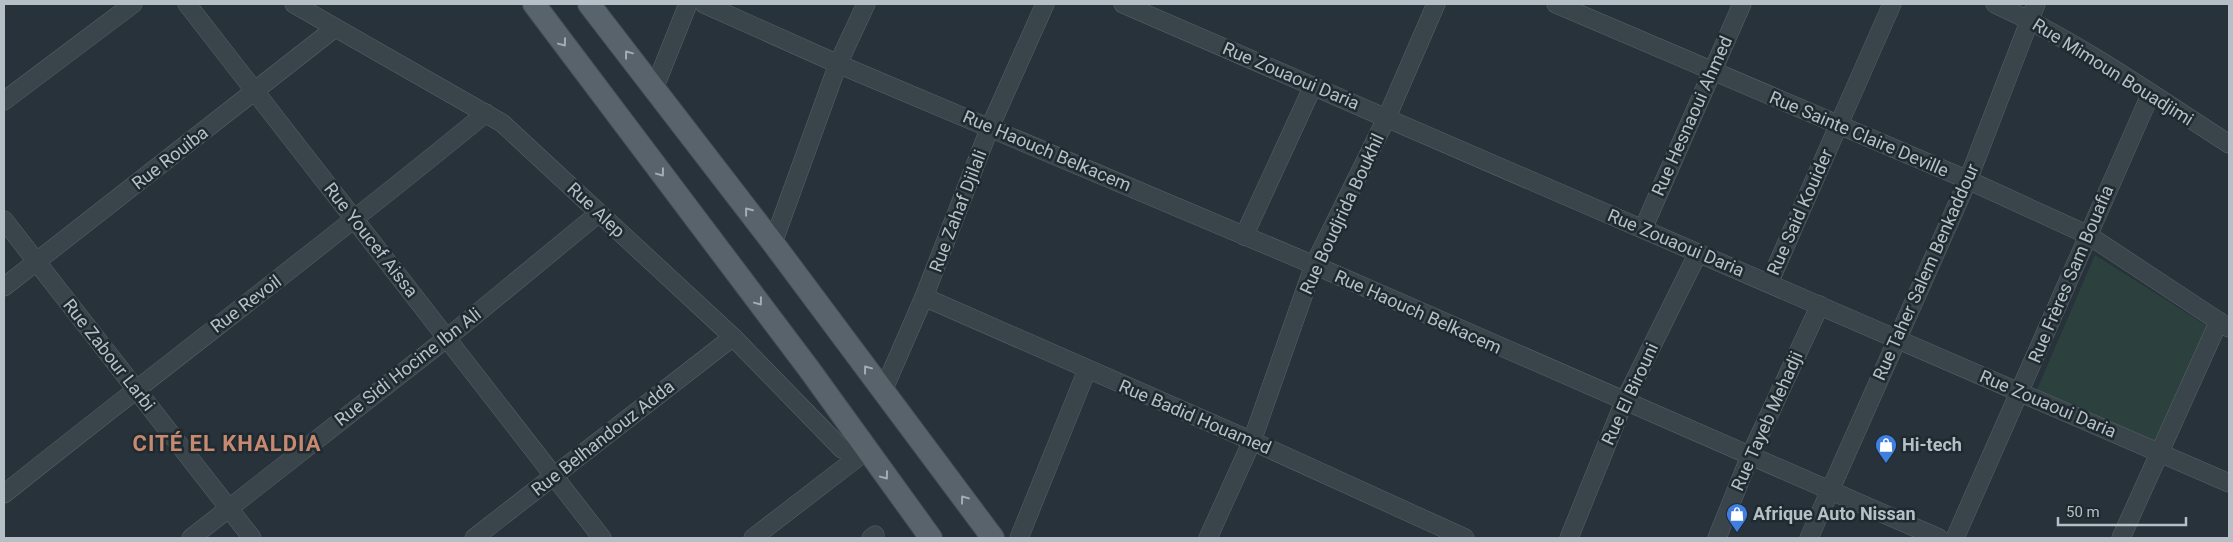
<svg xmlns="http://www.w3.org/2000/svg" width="2233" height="542" font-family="Roboto,sans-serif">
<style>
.green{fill:#2c403d}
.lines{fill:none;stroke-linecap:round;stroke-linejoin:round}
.minor-casing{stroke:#586269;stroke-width:19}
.major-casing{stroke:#434d54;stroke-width:24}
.minor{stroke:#3a444b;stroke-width:18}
.major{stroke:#59636b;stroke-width:22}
.oneway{stroke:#a3adb4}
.labels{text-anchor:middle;stroke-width:5;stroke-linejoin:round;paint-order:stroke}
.street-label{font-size:18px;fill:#b6bfc6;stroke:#1f2930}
.poi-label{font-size:18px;font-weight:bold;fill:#b6bfc6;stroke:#1f2930;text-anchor:start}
.district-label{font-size:22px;font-weight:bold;letter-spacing:1px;fill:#c78a70;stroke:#1f2930}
</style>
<rect width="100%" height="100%" fill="#27323b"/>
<path class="green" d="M2095,255L2209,327L2155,445L2035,394Z"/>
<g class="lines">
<g class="minor-casing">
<g id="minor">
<path d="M187,4L602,538"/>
<path d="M294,4L502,123L733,337L842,449L866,451"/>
<path d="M704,4L838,64L1314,265L1939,538"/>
<path d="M1123,4L2229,483"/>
<path d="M1556,4L1968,180L2088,235L2229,328"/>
<path d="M1995,4C2077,41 2153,95 2229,144"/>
<path d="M654,89L688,4"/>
<path d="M4,101L133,4"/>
<path d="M4,220L252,538"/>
<path d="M1643,229L1742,4"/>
<path d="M1244,236L1313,86"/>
<path d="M773,243L838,64L866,4"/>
<path d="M1769,283L1892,4"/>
<path d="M4,287L335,28"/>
<path d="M924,297L1252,441L1465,538"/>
<path d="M883,391L924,297L990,127L1045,4"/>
<path d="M4,494C164,366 328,243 486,113"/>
<path d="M191,538L447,338L599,213"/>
<path d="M474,538L733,337"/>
<path d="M753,538L866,451"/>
<path d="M871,538L875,535"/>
<path d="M1019,538L1087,370"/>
<path d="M1208,538L1252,441L1314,265L1387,117L1436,4"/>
<path d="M1569,538L1624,402L1698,253"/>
<path d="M1717,538L1750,456L1820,305"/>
<path d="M1809,538L1968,180L2036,4"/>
<path d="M1955,538L2151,93"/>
<path d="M2121,538L2219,321"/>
</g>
</g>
<g class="major-casing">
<g id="major">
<path d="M534,4L809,369L931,538"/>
<path d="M589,4L773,243L993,538"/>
</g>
</g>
<use href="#minor" class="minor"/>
<use href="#major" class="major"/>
</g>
<defs><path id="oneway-chevron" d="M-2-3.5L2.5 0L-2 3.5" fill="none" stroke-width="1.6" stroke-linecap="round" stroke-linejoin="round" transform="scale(1.25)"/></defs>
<g class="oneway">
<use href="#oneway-chevron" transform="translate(563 43) rotate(53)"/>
<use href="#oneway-chevron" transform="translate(628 54) rotate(-127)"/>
<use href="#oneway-chevron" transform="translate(661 173) rotate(53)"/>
<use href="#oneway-chevron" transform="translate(748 211) rotate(-128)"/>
<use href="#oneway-chevron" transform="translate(759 302) rotate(53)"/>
<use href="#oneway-chevron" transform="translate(867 369) rotate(-127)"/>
<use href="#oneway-chevron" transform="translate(885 476) rotate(53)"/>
<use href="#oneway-chevron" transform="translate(964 499) rotate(-127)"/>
</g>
<defs>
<g id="shop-pin" transform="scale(1.125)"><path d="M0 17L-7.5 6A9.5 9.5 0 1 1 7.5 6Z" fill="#3f7fe0" stroke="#1f2930"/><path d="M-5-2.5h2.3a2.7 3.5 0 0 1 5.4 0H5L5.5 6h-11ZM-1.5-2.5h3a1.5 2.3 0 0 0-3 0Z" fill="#fff"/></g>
</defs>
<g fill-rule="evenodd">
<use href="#shop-pin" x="1886" y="445"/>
<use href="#shop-pin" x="1737" y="514"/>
</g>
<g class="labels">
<g class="street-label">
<text transform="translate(2113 72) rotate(32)" y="6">Rue Mimoun Bouadjimi</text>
<text transform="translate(1291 76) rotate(23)" y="6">Rue Zouaoui Daria</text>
<text transform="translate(1692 116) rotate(-66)" y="6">Rue Hesnaoui Ahmed</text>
<text transform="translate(1859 134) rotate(23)" y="6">Rue Sainte Claire Deville</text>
<text transform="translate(1047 151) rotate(23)" y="6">Rue Haouch Belkacem</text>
<text transform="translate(170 158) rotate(-38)" y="6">Rue Rouiba</text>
<text transform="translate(596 210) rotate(43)" y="6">Rue Alep</text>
<text transform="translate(958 211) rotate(-69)" y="6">Rue Zahaf Djilali</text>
<text transform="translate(1800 212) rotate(-66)" y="6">Rue Said Kouider</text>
<text transform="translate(1342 214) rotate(-65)" y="6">Rue Boudjrida Boukhil</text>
<text transform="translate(371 240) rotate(52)" y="6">Rue Youcef Aissa</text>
<text transform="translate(1676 243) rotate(23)" y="6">Rue Zouaoui Daria</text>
<text transform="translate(1926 272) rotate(-66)" y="6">Rue Taher Salem Benkaddour</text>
<text transform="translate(2071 274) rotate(-67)" y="6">Rue Frères Sam Bouafia</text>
<text transform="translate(246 304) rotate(-37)" y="6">Rue Revoil</text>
<text transform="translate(1418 312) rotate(24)" y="6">Rue Haouch Belkacem</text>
<text transform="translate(109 355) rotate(52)" y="6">Rue Zabour Larbi</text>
<text transform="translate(408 367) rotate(-38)" y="6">Rue Sidi Hocine Ibn Ali</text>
<text transform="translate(1630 394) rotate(-65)" y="6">Rue El Birouni</text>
<text transform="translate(2048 404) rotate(23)" y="6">Rue Zouaoui Daria</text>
<text transform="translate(1195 417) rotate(23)" y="6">Rue Badid Houamed</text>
<text transform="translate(1767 421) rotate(-66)" y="6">Rue Tayeb Mehadji</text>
<text transform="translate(603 438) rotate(-38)" y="6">Rue Belhandouz Adda</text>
</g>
<g class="poi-label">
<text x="1902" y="451">Hi-tech</text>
<text x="1753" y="520">Afrique Auto Nissan</text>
</g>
<g class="district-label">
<text x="227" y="451">CITÉ EL KHALDIA</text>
</g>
</g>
<rect width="2233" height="542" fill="none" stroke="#b6bfc6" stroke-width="10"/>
<path d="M2058 517v8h128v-8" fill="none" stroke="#b6bfc6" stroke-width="2.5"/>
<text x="2066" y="517" font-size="15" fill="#b6bfc6" stroke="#1f2930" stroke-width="4" paint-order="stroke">50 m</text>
</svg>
